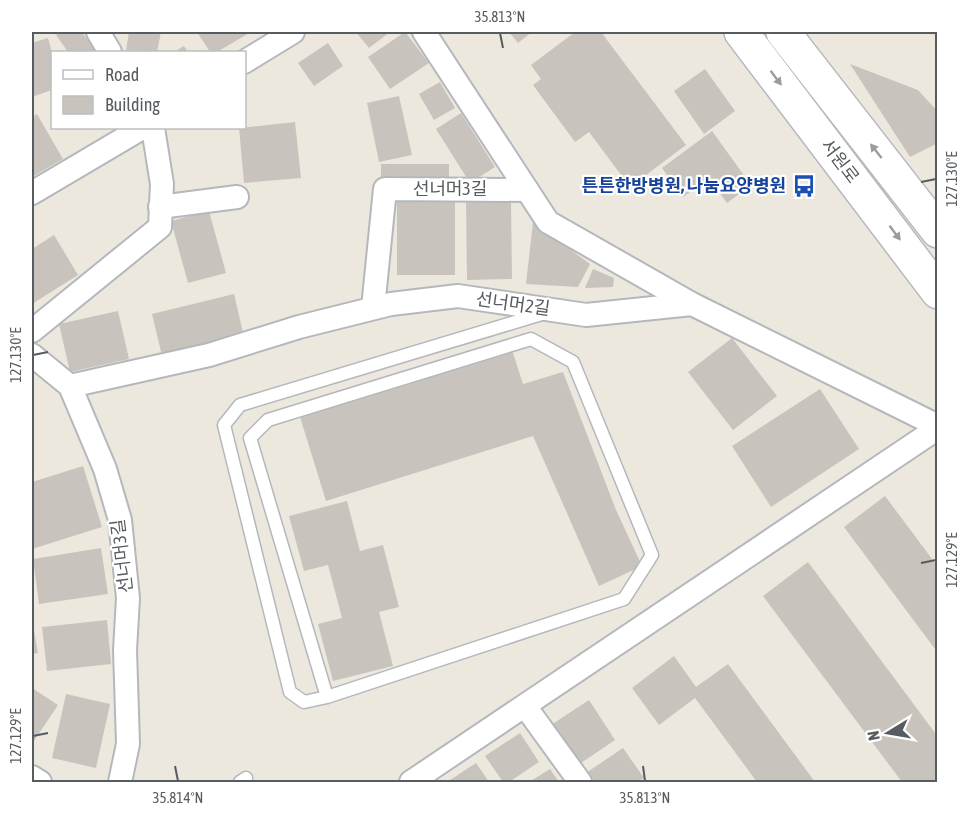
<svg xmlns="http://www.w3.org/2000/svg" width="969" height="814" font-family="'Asap Condensed','Noto Sans KR',sans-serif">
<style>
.building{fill:#c8c4bd}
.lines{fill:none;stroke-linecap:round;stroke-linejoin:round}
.lane-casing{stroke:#b4b8bc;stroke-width:15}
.street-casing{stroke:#b4b8bc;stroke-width:26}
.secondary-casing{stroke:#b4b9be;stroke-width:36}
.lane{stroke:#fff;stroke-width:12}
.street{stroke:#fff;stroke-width:22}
.secondary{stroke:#fff;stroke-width:33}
.oneway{fill:#9a9da0}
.ticks{fill:none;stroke:#575c60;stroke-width:2}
.labels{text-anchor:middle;stroke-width:4.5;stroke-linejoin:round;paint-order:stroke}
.street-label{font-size:18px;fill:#575c60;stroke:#fff}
.transit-label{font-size:18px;font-weight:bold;fill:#164399;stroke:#fff;text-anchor:end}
.neatline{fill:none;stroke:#575c60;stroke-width:2}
.ticks-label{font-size:15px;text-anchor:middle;fill:#575c60}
</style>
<rect width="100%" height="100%" fill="#ece8de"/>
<g class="building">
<path d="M62,32H82L96,52H68L56,35Z"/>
<path d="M129,32H161L157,52L126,50Z"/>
<path d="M197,32H251L217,52H210Z"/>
<path d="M356,32H390L369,48Z"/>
<path d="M405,32L429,63L390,89L368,57Z"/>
<path d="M509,32H532L518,43Z"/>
<path d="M575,32H601L686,145L630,187L589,132L575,142L533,85L541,79L531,65Z"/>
<path d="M48,38L52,53V90L32,97V43Z"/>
<path d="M328,43L343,66L314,86L298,63Z"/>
<path d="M184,46L188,52H174Z"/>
<path d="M850,64L918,90L938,112V143L910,157Z"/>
<path d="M705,69L735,111L704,134L674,91Z"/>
<path d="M440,82L455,108L434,120L419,94Z"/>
<path d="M399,96L412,155L379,162L367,103Z"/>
<path d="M461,113L495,167L470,183L436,129Z"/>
<path d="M37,114L63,159L32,177V117Z"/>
<path d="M295,122L301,178L244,183L239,128Z"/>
<path d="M712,131L751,185L727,203L709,178L683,197L662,168Z"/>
<rect x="381" y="164" width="68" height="19"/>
<rect x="397" y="200" width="58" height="75"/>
<path d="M511,200L512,279L467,280L466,201Z"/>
<path d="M209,211L226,273L188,283L171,221Z"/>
<path d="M533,222L590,264L578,287L526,284Z"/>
<path d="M54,235L78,275L32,304V249Z"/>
<path d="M593,269L614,278L613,287L585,288Z"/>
<path d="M234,294L244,337L162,356L152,314Z"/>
<path d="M118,311L129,359L70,372L59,324Z"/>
<path d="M732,338L777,396L733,430L688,372Z"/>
<path d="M512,350L523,384L563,372L616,510L642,566L599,586L533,436L326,501L300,417Z"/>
<path d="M820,389L859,449L771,507L732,446Z"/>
<path d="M83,466L102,527L32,549V482Z"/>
<path d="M885,496L938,567V653L844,527Z"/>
<path d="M347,501L360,551L383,545L399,607L379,612L393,666L333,681L318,624L342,618L328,565L304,571L289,516Z"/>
<path d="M101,548L108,594L39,604L33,559Z"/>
<path d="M808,562L938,737V782H902L763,596Z"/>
<path d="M32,618L38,653L32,654Z"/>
<path d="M107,620L111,664L47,671L42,627Z"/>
<path d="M674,656L696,687L728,664L815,782H757L695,698L659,725L632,688Z"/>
<path d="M32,688L58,705L32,744Z"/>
<path d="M66,694L110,704L96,768L52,758Z"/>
<path d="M589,700L615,740L578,765L551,725Z"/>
<path d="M520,733L539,762L509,782H503L485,756Z"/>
<path d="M623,748L644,778L637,782H592L586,773Z"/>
<path d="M476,763L489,782H447Z"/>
<path d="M550,769L559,782H529Z"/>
</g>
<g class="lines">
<g class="lane-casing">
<g id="lane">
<path d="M327,697L250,438L268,420L531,339L573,362L652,555L624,599L327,697L304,702L290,692L224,425L240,405L545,313"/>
<path d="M240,782L246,778"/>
</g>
</g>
<g class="street-casing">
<g id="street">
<path d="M98,32L110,52"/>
<path d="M424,32L548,222L692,304L938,426"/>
<path d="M244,62L293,32"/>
<path d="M32,193L142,128"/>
<path d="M160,207L237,197"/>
<path d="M373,308L385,189L527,190"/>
<path d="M32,331L160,227L162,184L153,128"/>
<path d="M32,355L70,386L105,469L120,520L128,598L125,650L128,744L120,782"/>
<path d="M70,386L209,355L299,327L391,304L458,296L586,315L692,304"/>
<path d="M525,706L580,782"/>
<path d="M32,777L40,782"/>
<path d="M411,782L938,428"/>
</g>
</g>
<g class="secondary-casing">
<g id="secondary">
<path d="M741,32L938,292"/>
<path d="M783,32L938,231"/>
</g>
</g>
<use href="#lane" class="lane"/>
<use href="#street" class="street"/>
<use href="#secondary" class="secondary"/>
</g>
<defs><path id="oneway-solid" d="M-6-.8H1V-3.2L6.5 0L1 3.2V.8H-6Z" transform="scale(1.5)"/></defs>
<g class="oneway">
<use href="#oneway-solid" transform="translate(776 78) rotate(53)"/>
<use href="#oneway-solid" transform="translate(876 151) rotate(-128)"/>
<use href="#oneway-solid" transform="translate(895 233) rotate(53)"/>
</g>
<path class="ticks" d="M500,33L503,48M921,182L936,179M33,355L48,352M921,563L936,560M33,736L48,733M175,766L178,781M643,766L645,781"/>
<defs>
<g id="bus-bare" transform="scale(1.8)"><path d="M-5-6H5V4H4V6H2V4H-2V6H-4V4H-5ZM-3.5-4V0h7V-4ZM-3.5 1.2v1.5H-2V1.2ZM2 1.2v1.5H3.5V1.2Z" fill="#1a4fb4" stroke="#fff" stroke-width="2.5" paint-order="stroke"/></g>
</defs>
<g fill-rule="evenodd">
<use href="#bus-bare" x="804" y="186"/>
</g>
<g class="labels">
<g class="street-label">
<text transform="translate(840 161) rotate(53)" y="6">서원로</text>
<text x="450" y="195">선너머3길</text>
<text transform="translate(513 304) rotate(8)" y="6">선너머2길</text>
<text transform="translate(122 556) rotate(-97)" y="6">선너머3길</text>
</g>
<g class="transit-label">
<text x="786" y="192">튼튼한방병원, 나눔요양병원</text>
</g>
</g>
<rect width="969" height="814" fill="none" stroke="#ffffff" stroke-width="66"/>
<rect x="51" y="51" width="195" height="78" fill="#ffffff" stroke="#bcbebf" stroke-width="1.5"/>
<rect x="63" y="70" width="30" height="9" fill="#ffffff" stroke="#bcbebf" stroke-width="1.5"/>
<text x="105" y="81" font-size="18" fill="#575c60">Road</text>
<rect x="63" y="96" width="30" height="18" fill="#c8c4bd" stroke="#bcbebf" stroke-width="1.5"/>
<text x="105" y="111" font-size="18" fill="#575c60">Building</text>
<g transform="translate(888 733) rotate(259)" stroke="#ffffff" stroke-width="4.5" paint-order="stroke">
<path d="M0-4.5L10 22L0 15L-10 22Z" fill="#575c60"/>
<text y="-9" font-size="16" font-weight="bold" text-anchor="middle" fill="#575c60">N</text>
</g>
<rect x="33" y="33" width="903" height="748" class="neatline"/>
<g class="ticks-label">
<text x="500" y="22">35.813°N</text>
<text transform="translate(952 179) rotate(-90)" y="5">127.130°E</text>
<text transform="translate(16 355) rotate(-90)" y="5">127.130°E</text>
<text transform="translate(952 560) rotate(-90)" y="5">127.129°E</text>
<text transform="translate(16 736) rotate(-90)" y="5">127.129°E</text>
<text x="178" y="803">35.814°N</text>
<text x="645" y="803">35.813°N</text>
</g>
</svg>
